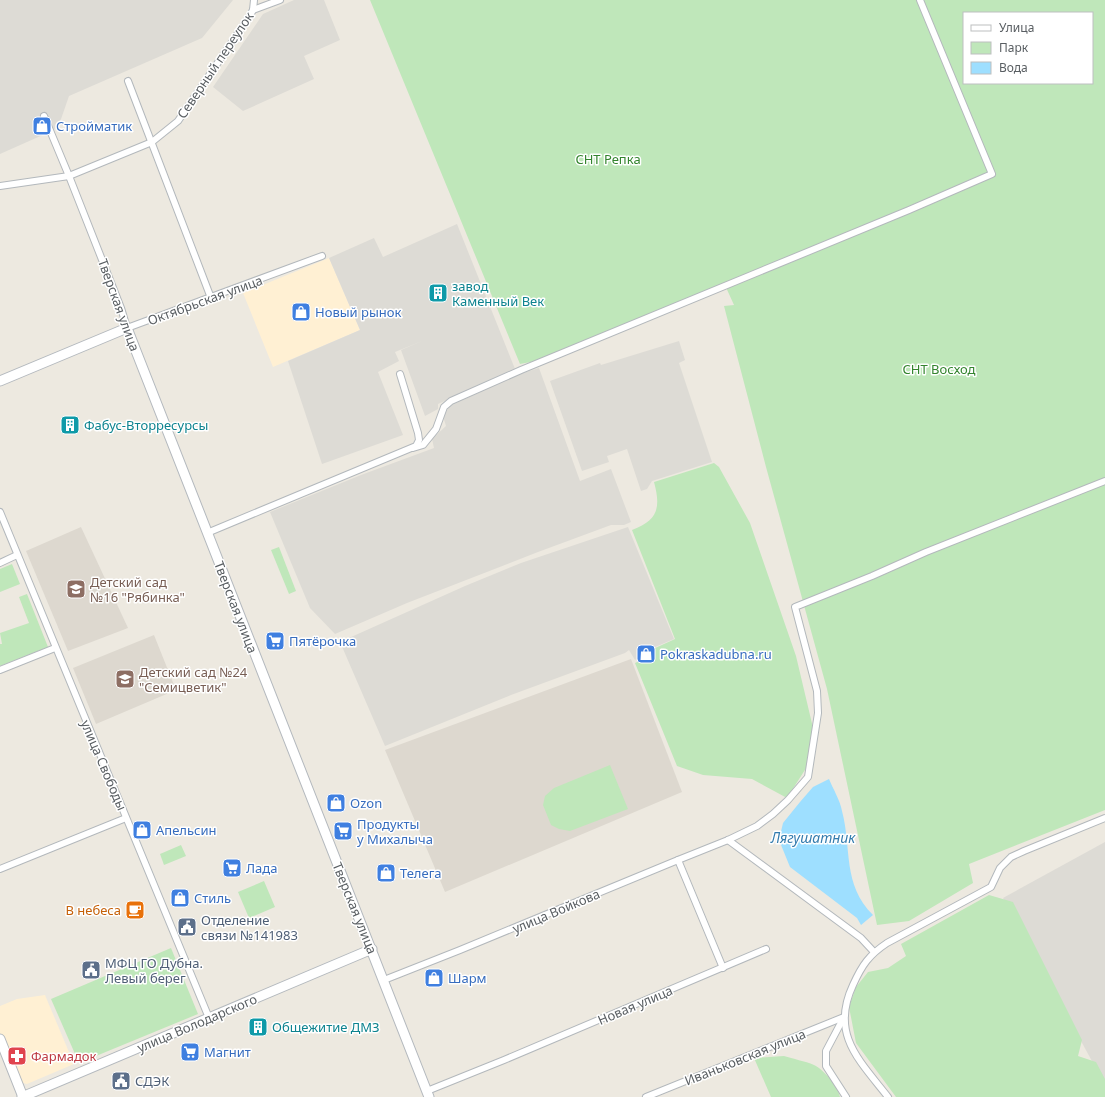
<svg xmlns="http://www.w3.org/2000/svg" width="1105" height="1097" font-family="'Noto Sans',sans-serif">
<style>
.commercial{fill:#fff0d3}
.industrial{fill:#dddbd5}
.education{fill:#ddd8cf}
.green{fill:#bfe7ba;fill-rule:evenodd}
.water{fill:#9edfff}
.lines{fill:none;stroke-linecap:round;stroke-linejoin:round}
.street-casing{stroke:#b3b8bc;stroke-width:8}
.secondary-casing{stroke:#b4b9be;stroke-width:11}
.street{stroke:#fff;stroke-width:6}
.secondary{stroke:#fff;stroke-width:9}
.labels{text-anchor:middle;stroke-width:3;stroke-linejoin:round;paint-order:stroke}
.street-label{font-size:13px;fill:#595e62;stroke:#fff}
.shop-label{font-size:13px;fill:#366cbe;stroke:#fff;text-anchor:start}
.park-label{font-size:13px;fill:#33842e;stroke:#fff}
.culture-label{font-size:13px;fill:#0d838f;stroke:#fff;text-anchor:start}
.education-label{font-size:13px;fill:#785e54;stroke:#fff;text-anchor:start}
.food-label{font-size:13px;fill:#c56008;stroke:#fff;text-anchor:end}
.service-label{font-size:13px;fill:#4e5e75;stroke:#fff;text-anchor:start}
.health-label{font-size:13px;fill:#be3a42;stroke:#fff;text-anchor:start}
.water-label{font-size:14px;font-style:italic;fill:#347cae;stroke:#fff}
</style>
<rect width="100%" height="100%" fill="#ede9e0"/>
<g class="commercial">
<path d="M329,258L360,330L273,367L243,293Z"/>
<path d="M45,995L74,1064L27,1084L19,1082L0,1034V1006L17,999Z"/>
</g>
<g class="industrial">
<path d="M0,0H233L202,38L69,96L61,119L54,130L0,154Z"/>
<path d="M294,0H324L340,40L304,56L314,79L243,111L213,87L263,14Z"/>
<path d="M457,224L515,369L438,404V409L425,416L401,350L422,341L395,352L399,361L378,372L403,435L322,464L288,361L360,330L329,258L374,238L383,257Z"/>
<path d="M679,341L685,360L679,363L712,462L652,481L647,489L641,491L627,449L607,456L609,462L582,471L550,381L600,363L601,365Z"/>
<path d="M539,368L580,481L611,469L631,522L624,525H611L538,552L407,603L335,634L310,608L270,512L361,475L434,448L432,439L446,426L443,416L450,406L517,375Z"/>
<path d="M628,527L674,639L648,650L644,655L635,660L629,650L625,653L511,695L385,746L340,642L465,586L521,563Z"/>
<path d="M1105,842V1085L1003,898Z"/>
</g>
<g class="education">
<path d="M81,527L128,628L68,651L26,551Z"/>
<path d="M154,635L176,690L96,724L73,668Z"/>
<path d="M631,659L682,792L445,892L385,750Z"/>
</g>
<g class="green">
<path d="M370,0H1105V810L969,864L973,883L909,921L877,925L827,689L766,467L724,306L734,305L724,283L541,360L520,364ZM964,13H1092V83H964Z"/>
<path d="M714,463L719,467L750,523L796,656L814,732L810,762L787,798L752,779L703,775L677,766L635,663L648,657L653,649L675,639L632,530C658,520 661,508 654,482Z"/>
<path d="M279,547L296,591L289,594L271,550Z"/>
<path d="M12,564L20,584L0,592V569Z"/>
<path d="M27,594L48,647L0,666V644H2L0,633L29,623L19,597Z"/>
<path d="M610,765L628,809L570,831L559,829L551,825L543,805L545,796L554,788Z"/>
<path d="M181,845L186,856L164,865L160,854Z"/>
<path d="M264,881L275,907L249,918L238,892Z"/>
<path d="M989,895L1013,902L1082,1040L1078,1056L1096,1062L1105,1079V1097H896L856,1043L849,1007L856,987L868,972L888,968L906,956L901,944Z"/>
<path d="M171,948L198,1014L79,1063L51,999Z"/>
<path d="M784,1056C793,1059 805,1061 814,1065C824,1070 838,1086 840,1097H771L754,1058Z"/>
</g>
<path class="water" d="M829,779C833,789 840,800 842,811C852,849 842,884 873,915L861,925L857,918L790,867L779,840L783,823L800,802L813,787Z"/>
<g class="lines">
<g class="street-casing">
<g id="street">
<path d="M253,10L280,0"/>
<path d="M128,81L211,298"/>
<path d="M44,116L69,176L121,308L127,328L322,256"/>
<path d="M0,186L69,176L152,142L178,121L249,17L253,10L254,0"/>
<path d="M413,448L423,445L436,429L444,407L451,401L521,370L909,210L992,174L920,0"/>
<path d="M0,512L209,1018"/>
<path d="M207,533L416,446L419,440L418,433L400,374"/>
<path d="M0,563L17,555"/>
<path d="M0,670L55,648"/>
<path d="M728,840L861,938L874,952"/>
<path d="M678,860L723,968"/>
<path d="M0,869L126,818"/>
<path d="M384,980L460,950L678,860L728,840L757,826L773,814L788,800L808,777L818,713L817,691L795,607L872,576L926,552L1105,481"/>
<path d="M844,1017L826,1051V1066L846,1097"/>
<path d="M427,1091L504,1060L766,949"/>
<path d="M646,1097L844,1017"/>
<path d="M888,1097C859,1060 830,1034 853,985C862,965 869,955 887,943L991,887L1000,868L1011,857L1024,851L1105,818"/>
</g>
</g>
<g class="secondary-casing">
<g id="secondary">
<path d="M0,381L127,328L429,1097"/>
<path d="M0,1039L23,1097"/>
<path d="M22,1097L372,949"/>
</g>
</g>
<use href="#street" class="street"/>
<use href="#secondary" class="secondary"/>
</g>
<defs>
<g id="shop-square" transform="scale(1)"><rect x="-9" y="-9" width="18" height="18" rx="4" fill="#3f7fe0" stroke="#fff"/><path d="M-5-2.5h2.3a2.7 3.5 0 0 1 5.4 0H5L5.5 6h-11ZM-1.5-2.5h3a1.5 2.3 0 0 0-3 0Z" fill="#fff"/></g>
<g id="building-square" transform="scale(1)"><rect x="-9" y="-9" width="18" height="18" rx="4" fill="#0f9aa8" stroke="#fff"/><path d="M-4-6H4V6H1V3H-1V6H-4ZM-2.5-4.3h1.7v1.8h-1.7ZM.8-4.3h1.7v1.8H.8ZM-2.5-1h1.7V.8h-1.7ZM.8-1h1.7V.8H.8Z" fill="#fff"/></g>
<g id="school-square" transform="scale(1)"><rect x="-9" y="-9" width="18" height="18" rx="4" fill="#8d6e63" stroke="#fff"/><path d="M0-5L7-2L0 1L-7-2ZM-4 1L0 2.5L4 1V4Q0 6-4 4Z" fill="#fff"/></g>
<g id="supermarket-square" transform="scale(1)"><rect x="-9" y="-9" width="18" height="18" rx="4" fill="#3f7fe0" stroke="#fff"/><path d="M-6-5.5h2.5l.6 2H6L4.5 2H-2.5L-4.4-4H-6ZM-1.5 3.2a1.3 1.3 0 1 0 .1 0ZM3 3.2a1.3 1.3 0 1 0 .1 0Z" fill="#fff"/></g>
<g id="cafe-square" transform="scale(1)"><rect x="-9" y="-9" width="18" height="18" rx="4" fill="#e8710a" stroke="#fff"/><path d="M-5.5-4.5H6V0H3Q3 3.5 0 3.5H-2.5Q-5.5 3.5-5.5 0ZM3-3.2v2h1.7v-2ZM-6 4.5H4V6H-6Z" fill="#fff"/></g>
<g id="civic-square" transform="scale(1)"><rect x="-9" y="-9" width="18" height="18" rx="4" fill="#5c6f8a" stroke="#fff"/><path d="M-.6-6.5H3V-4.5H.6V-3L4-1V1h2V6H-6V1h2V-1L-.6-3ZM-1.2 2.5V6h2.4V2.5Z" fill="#fff"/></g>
<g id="pharmacy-square" transform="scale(1)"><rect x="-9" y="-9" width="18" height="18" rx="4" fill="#e0444e" stroke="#fff"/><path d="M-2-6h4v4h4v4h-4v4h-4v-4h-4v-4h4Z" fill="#fff"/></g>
</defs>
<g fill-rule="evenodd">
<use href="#shop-square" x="42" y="126"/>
<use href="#building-square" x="438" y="293"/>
<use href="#shop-square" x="301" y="312"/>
<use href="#building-square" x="70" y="425"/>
<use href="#school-square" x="76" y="589"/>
<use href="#supermarket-square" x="275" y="641"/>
<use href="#shop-square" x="646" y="654"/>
<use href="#school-square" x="125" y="679"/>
<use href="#shop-square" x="336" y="803"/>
<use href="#shop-square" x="142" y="830"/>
<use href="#supermarket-square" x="343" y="831"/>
<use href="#supermarket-square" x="232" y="868"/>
<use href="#shop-square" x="386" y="873"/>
<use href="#shop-square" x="180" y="898"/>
<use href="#cafe-square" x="135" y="910"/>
<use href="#civic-square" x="187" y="927"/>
<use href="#civic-square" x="91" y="970"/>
<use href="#shop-square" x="434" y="978"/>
<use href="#building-square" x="258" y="1027"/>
<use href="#supermarket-square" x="190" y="1052"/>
<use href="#pharmacy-square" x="17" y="1056"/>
<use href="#civic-square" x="121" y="1081"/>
</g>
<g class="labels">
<g class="street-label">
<text transform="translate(215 65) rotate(-56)" y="5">Северный переулок</text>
<text transform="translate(205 300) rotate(-20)" y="5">Октябрьская улица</text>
<text transform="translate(119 305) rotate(70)" y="5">Тверская улица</text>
<text transform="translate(236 607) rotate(69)" y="5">Тверская улица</text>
<text transform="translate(104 765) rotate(67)" y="5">улица Свободы</text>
<text transform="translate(355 908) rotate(68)" y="5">Тверская улица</text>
<text transform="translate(556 911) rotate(-23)" y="5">улица Войкова</text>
<text transform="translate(635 1005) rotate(-23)" y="5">Новая улица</text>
<text transform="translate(197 1023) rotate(-23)" y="5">улица Володарского</text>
<text transform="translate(745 1057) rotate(-22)" y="5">Иваньковская улица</text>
</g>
<g class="shop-label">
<text x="56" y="131">Стройматик</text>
<text x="315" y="317">Новый рынок</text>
<text x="289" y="646">Пятёрочка</text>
<text x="660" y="659">Pokraskadubna.ru</text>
<text x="350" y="808">Ozon</text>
<text x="357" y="829">Продукты<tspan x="357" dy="15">у Михалыча</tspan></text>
<text x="156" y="835">Апельсин</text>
<text x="246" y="873">Лада</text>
<text x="400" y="878">Телега</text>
<text x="194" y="903">Стиль</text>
<text x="448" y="983">Шарм</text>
<text x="204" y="1057">Магнит</text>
</g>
<g class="park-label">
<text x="608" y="164">СНТ Репка</text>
<text x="939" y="374">СНТ Восход</text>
</g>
<g class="culture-label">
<text x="452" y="291">завод<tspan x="452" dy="15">Каменный Век</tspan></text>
<text x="84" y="430">Фабус-Вторресурсы</text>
<text x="272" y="1032">Общежитие ДМЗ</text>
</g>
<g class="education-label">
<text x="90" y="587">Детский сад<tspan x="90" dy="15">№16 "Рябинка"</tspan></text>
<text x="139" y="677">Детский сад №24<tspan x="139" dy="15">"Семицветик"</tspan></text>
</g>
<g class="food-label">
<text x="121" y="915">В небеса</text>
</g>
<g class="service-label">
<text x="201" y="925">Отделение<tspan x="201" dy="15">связи №141983</tspan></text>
<text x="105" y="968">МФЦ ГО Дубна.<tspan x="105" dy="15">Левый берег</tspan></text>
<text x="135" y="1086">СДЭК</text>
</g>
<g class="health-label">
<text x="31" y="1061">Фармадок</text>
</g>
<g class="water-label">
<text x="813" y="843">Лягушатник</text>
</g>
</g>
<rect x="963" y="12" width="130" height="72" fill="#ffffff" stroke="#bdbfc0"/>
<rect x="971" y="25" width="20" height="6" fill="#ffffff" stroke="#bdbfc0"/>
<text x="999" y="32" font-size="12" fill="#595e62">Улица</text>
<rect x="971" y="42" width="20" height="12" fill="#bfe7ba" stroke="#bdbfc0"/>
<text x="999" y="52" font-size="12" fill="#595e62">Парк</text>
<rect x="971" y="62" width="20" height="12" fill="#9edfff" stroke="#bdbfc0"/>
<text x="999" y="72" font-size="12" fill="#595e62">Вода</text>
</svg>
